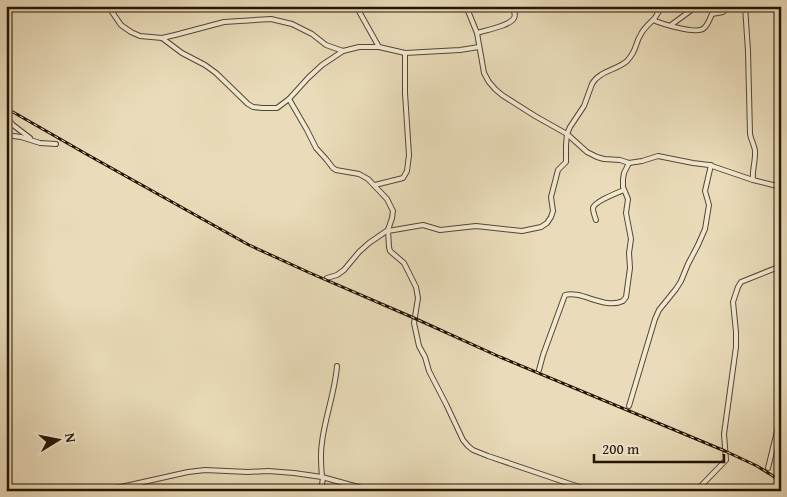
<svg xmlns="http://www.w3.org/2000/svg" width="787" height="497" font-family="'Gentium Book Plus',serif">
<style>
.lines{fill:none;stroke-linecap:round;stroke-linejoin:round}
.street-casing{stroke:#554631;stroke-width:6}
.street{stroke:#f1e8d2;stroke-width:4}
.rail-casing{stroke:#231403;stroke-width:3}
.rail{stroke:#f1e8d2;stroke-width:1;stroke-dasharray:4;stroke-linecap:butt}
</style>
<rect width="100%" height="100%" fill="#eadcba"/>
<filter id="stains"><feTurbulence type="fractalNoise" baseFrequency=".004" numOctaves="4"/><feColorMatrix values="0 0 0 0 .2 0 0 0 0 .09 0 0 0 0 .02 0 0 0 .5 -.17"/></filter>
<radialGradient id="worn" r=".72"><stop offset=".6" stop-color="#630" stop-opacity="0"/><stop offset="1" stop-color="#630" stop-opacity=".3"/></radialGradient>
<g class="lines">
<g class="street-casing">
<g id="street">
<path d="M108,6L121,25L131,32L140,36L162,38L182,53L205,65L216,73L248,104L253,107L262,108H277L289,99L308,78L322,65L343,51"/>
<path d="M356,6L379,47"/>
<path d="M466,6L477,33L484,73L489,82L495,89L502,95L535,116L567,134L587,152L597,157L604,159L620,160L629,163L642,161L658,156L693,163L709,165L753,180L781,187"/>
<path d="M745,6L748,51L750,134C751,141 756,147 755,154C755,163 752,171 753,180"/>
<path d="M780,6L781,7"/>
<path d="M6,9L16,6"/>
<path d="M653,20C662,24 698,35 704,28C708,25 710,18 712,14L723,12L729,6"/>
<path d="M671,25L697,6"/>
<path d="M477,33C486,30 510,26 514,18C516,14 514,10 512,6"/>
<path d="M162,38L175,35L224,22L271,19L292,24L312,34L326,45L343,51L359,47H379L405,53L460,50L479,47"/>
<path d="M289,99L307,130L316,148L326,159L333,168L336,170L359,174L368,179L387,199L393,211L392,218L388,230L369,243L359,252L344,270L337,275L327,278"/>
<path d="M6,116L13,125L30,138"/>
<path d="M6,135L21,137L40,143L56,144"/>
<path d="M375,185L403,178L407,171L409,155L405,93V53"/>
<path d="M596,220C595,217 593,212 593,208C595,201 617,193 624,190"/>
<path d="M388,230L389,247L390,251L404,263L416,287L418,298L414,323L419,346L425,357L429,371L446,404L463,440L468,446L473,450L488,456L591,491"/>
<path d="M388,231L423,225L440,230L476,226L522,231L541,227L547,223L551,217L553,211L551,197L558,170L566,162V145L567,134L570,127L584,106L592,84C599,71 617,70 627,61C638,49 634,45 641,34C644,28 649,24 654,19C657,15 659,11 662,6"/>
<path d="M539,370L543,355L565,295C581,290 605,310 623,301L626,297L630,268L629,253L631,239L626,213L628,199L623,187V179L624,173L629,163"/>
<path d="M629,406L655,319L659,310L676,289L681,281L688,264L698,245L705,229L709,205L705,191L711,165"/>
<path d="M768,468L781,415"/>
<path d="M322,477C321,466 320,454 322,442C325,417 335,392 337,366"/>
<path d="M103,491L188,472L205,470L248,472L268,471L294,473L322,477L373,491"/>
<path d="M321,491L323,478"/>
<path d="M696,491L726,460L724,434L736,347V332L733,302L738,287L741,282L781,266"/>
</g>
</g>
<use href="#street" class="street"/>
<g class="rail-casing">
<path id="rail" d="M6,108L88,155L249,245L310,273L414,318L500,357L725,451L757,466L781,481"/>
</g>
<use href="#rail" class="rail"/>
</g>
<rect width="787" height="497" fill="none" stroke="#eadcba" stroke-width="25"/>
<rect x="8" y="8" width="772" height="482" fill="none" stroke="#231403" stroke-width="2.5"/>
<rect x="12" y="12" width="762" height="472" fill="none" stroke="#231403"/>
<g transform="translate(58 440) rotate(80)" stroke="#f1e8d2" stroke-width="4" paint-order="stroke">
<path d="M0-4L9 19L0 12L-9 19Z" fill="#231403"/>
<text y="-8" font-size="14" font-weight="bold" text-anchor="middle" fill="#231403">N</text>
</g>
<path d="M594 454v8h130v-8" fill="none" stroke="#231403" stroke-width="2.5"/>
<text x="602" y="454" font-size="15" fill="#231403" stroke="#f1e8d2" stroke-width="4" paint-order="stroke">200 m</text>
<rect width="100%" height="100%" filter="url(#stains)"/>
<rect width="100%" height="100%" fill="url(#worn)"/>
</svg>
